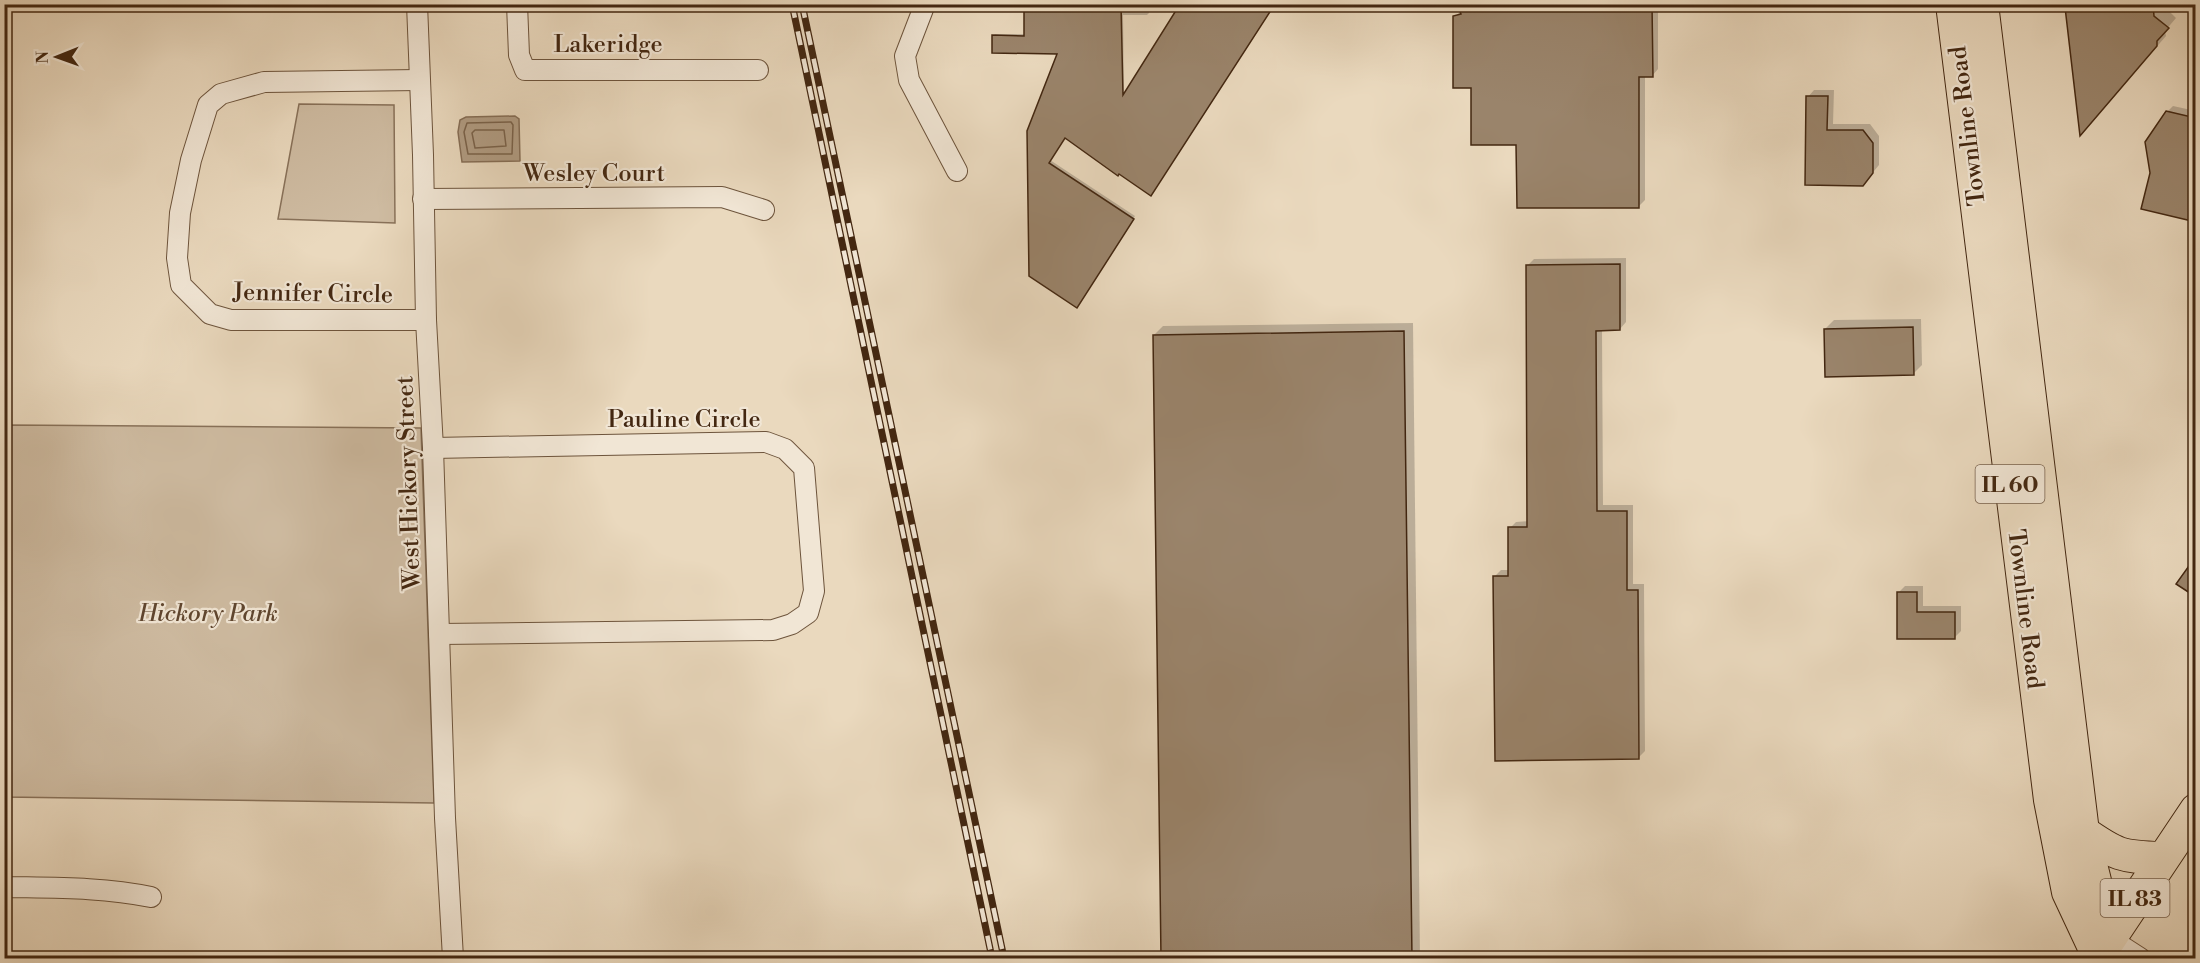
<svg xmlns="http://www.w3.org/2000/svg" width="2200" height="963" font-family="'Libre Bodoni',serif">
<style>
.green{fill:#cebba1;stroke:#887159;stroke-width:1.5}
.water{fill:#b19c83;stroke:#856d55;stroke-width:1.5}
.shadow{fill:#0003}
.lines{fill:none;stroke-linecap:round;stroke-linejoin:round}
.shore{stroke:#7a624a;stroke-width:1.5}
.building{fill:#9a846b;stroke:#432711;stroke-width:1.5}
.minor-casing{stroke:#6d543c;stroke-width:22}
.primary-casing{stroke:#432711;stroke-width:34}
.minor{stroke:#f1e6d5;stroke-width:20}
.primary{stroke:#ead9be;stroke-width:32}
.rail-casing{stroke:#432711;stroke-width:7}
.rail{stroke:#f1e6d5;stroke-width:4.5;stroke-dasharray:14;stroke-linecap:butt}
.labels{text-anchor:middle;stroke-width:4.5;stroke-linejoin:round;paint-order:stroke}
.shield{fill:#f1e6d5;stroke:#77604c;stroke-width:1.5}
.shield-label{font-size:22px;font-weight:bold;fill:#432711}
.street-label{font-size:24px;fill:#432711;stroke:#f1e6d5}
.park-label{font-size:24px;font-style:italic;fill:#5f452e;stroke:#f1e6d5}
</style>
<rect width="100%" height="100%" fill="#ead9be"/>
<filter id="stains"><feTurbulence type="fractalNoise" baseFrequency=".00333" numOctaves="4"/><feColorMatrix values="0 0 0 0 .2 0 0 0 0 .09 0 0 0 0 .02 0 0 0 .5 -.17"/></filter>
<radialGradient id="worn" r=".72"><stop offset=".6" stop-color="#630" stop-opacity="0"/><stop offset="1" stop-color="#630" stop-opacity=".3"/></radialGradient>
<g class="green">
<path d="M299,104L394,105L395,223L278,219Z"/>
<path d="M7,425L421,428L434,803L5,797L4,434Z"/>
</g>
<path class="water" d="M515,116L519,119L520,161L462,162L458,132L460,120L466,117Z"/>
<g class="shadow">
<path d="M1025,4H1149V13L1147,15H1123L1124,95L1275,4L1065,137L1050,160L1135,216L1079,304L1028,131L1059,53L993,36L995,34H1026Z"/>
<path d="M1459,4H1658V69L1652,76H1645V200L1639,206L1518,143L1473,86L1455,17L1461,11Z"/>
<path d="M2070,4H2162L2176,18L2165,31L2166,36L2089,125L2066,8Z"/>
<path d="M1814,90H1834L1833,124H1870L1879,136V165L1869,177L1806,183L1808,97Z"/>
<path d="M2173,106L2196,111V221L2167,112Z"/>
<path d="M1626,258V322L1620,329H1602L1603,505H1633V584H1644L1645,751L1638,758L1495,576L1501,570H1510V528L1516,522L1529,521L1527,266L1534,259Z"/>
<path d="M1921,319L1922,365L1913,374L1825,329L1834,320Z"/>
<path d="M1413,323L1420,958H1162L1154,335L1163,326Z"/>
<path d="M1905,586H1923V606H1961V631L1954,638H1899V592Z"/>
</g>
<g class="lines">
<g class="shore">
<path d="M511,122L513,125L512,154H468L464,132L467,123Z"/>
<path d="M475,130H504L506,146L475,148L472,133Z"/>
</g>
</g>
<g class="building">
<path d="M1024,4H1121L1123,95L1180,4H1275L1151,196L1119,174L1118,176L1065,138L1049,163L1134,219L1077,308L1029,276L1027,131L1057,54L992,53V35L1024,36Z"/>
<path d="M1457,4H1652L1653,77H1639V208H1517L1516,145H1471V88H1453V16L1461,14Z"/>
<path d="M2081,4H2153L2154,16L2169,28L2157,41V46L2080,136L2065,7Z"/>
<path d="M1806,96H1828L1827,130H1863L1873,143V173L1863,186L1805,185Z"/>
<path d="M2166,111L2196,118V222L2141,209L2150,173L2145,142Z"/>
<path d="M1620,264V330L1596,331L1597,511H1627V590H1638L1639,759L1495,761L1493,576H1508V527H1527L1526,265Z"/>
<path d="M1913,327L1914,375L1825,377L1824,329Z"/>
<path d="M1404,331L1412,958H1161L1153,335Z"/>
<path d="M2196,556V597L2176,584Z"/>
<path d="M1897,592H1917V612H1955V639H1897Z"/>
</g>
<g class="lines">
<g class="minor-casing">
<g id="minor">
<path d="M417,4L423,155L426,320L433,448L445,818L453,958"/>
<path d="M517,4L519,55L525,70H758"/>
<path d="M925,4L905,56L909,80L957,171"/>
<path d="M419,80L264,82L221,94L208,105L191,160L180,213L177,258L181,285L210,314L231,320H426"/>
<path d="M423,199L722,197L764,210"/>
<path d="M433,448L766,442L785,449L804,468L814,591L808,613L792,624L773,630L439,634"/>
<path d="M4,887C54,888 102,887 151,897"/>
<path d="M2109,938L2140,958"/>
</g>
</g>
<g class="primary-casing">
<g id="primary">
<path d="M1952,4L2050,800L2068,892L2098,956"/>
<path d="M1982,4L2083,832L2109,938"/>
<path d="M2083,832C2116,855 2121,857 2161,858"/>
<path d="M2103,949L2196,810"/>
</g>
</g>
<use href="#minor" class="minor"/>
<use href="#primary" class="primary"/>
<g class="rail-casing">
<g id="rail">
<path d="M792,4L992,958"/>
<path d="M802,4L1004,958"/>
</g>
</g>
<use href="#rail" class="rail"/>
</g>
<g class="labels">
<g class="shield">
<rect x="1975.5" y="465" width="69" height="38" rx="4.5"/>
<rect x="2100.5" y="879" width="69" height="38" rx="4.5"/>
</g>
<g class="shield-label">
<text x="2010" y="492">IL 60</text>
<text x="2135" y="906">IL 83</text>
</g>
<g class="street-label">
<text x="608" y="52">Lakeridge</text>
<text transform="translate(1967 126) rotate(-97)" y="8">Townline Road</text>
<text x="594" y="181">Wesley Court</text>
<text transform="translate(313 293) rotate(1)" y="8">Jennifer Circle</text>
<text x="684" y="427">Pauline Circle</text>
<text transform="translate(408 483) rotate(-92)" y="8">West Hickory Street</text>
<text transform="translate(2026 609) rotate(83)" y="8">Townline Road</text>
</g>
<g class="park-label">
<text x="208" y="621">Hickory Park</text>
</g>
</g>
<rect width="2200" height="963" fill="none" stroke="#ead9be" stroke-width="24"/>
<rect x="6" y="6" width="2188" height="951" fill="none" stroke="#432711" stroke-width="3"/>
<rect x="12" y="12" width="2176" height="939" fill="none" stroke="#432711" stroke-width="1.5"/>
<g transform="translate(57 57) rotate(269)" stroke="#f1e6d5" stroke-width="4.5" paint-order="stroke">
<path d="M0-4.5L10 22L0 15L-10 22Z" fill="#432711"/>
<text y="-9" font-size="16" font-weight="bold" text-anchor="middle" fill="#432711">N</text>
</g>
<rect width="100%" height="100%" filter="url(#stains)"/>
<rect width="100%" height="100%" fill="url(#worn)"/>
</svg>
